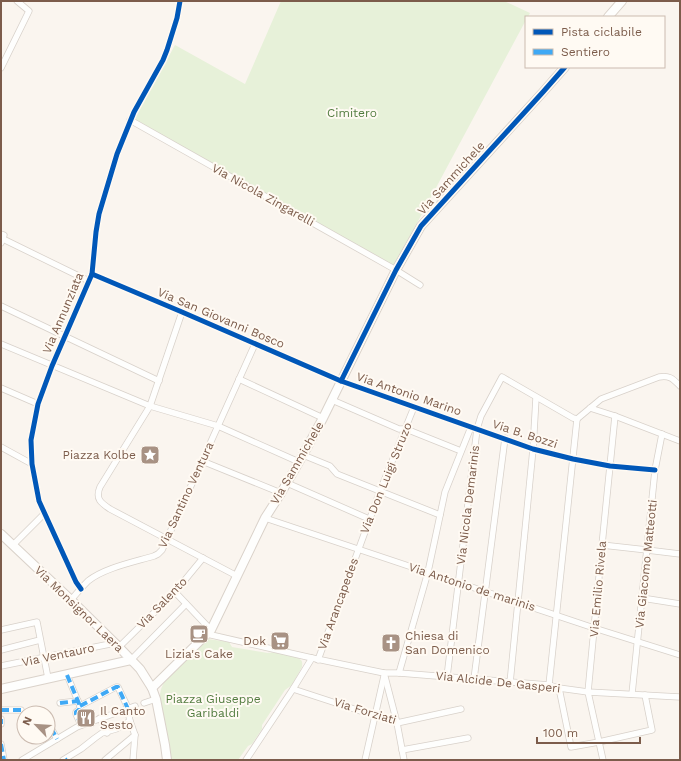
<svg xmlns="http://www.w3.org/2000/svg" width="681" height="761" font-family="'Work Sans',sans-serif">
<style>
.green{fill:#e7f1d9}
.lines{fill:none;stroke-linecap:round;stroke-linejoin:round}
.street-casing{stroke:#d8d1ca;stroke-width:7}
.secondary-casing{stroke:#dad2ca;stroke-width:10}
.street{stroke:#fefefd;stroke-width:5.5}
.secondary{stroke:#fefefd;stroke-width:8}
.quiet{stroke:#3fa9f5;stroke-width:4;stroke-dasharray:8 4;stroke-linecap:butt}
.cycleway-casing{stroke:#fffaf3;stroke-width:8}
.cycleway{stroke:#0057b8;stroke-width:5}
.labels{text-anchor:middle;stroke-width:4;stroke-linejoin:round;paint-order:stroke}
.park-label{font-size:12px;fill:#527c3f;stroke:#fffaf3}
.street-label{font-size:12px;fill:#7c5c4b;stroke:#fffaf3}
.poi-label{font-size:12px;fill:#7c5c4b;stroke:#fffaf3;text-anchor:end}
</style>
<rect width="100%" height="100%" fill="#faf5ef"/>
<g class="green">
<path d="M281,1H504L530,13L528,17H526V20L394,266L134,120L175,45L245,84Z"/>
<path d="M208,639L229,642L232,647L268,653C274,651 296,655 301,660C303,663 302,664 302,667L292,685L285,690L262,725V729L252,744L248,746L238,760H169L159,700L161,689L165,680Z"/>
</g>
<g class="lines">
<g class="street-casing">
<g id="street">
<path d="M1,68L29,11L17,1"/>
<path d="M130,120L396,270L420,285"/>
<path d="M1,234L4,235L1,243"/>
<path d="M3,239L89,281"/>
<path d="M92,274L182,312L341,381L533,449L573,459L610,466L655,470"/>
<path d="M1,306L159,381"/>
<path d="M182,312L150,406L100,487C95,499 101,503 110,509L237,576"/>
<path d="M1,344L150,406L218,426L299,462"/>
<path d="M239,379L323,418"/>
<path d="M1,388L38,404"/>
<path d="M332,400L399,429H406L461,451"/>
<path d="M590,408L615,416L680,441"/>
<path d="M577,419L601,399L659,377C670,375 673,379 680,386"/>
<path d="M1,447L32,464"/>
<path d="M303,455L330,466L337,474L440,515"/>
<path d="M202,461L281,493"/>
<path d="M287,483L369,519"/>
<path d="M265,518L594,628L680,655"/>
<path d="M13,545L45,513"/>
<path d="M602,545L647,550L680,554"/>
<path d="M81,589L76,582L39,501L32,464L31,440L38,404L52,366L92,274L96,232L99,214L117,154L134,112L163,60L167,50L177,18L180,1"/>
<path d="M175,592L211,630"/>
<path d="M642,598L680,604"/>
<path d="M71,600C76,594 82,587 88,581C104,568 134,562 154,556L158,554L162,550L255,344"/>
<path d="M1,630L37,622L48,678"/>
<path d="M207,634L312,658L384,673H399L549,685L559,688L588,692L680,697"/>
<path d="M119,647L175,592L203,558"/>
<path d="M1,650L40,640"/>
<path d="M131,660L186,604"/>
<path d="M318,660L380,491L414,407"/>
<path d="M1,666L115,643"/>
<path d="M384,673L397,723L404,760"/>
<path d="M399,673L428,572L445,492L471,427"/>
<path d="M67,675L80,706L79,710L76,712V714L81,725"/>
<path d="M447,677L477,429L481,416L502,377L573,418L577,419"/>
<path d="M474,679L505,438"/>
<path d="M510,683L533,449L536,398"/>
<path d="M549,685L577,419"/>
<path d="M559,688L571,747L599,742L652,730L645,695"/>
<path d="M293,689L397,723L461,709"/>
<path d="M632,694L655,470L662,434"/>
<path d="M60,703L78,701"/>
<path d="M144,703L156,699"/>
<path d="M80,706L116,687H118L127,706L130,721L135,735L133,760"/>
<path d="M1,710H21"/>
<path d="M100,718L107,733"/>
<path d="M1,719V724"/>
<path d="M51,728L57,739"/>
<path d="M1,744L4,760"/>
<path d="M402,750L468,738"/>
<path d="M22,760L77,727L135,706"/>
<path d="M63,760L81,749L95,738L102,733L116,729L130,721"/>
<path d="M105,760L135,735"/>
<path d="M246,760L293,689L312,658"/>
<path d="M365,760L384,676"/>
<path d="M603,760L588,692L602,545L615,416"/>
</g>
</g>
<g class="secondary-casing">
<g id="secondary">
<path d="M608,17L622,1"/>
<path d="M1,534L71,600L115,643L140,669L152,688L156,699L165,745L167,760"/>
<path d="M152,688L211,630L265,518L281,493L303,455L323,418L396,270L421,226L543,92L565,67"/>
<path d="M1,689L131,660"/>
</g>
</g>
<use href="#street" class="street"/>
<use href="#secondary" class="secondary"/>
<g class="quiet">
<path d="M67,675L80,706L79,710L76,712V714L81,725"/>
<path d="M60,703L78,701"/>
<path d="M80,706L116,687H118L128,709"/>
<path d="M1,710H21"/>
<path d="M1,719V724"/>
<path d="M51,728L57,739"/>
<path d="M1,744L4,760"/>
<path d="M65,759L66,760"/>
</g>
<g class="cycleway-casing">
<g id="cycleway">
<path d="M92,274L182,312L341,381L533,449L573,459L610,466L655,470"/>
<path d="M341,381L396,270L421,226L543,92L565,67"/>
<path d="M81,589L76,582L39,501L32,464L31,440L38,404L52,366L92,274L96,232L99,214L117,154L134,112L163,60L167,50L177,18L180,1"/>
</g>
</g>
<use href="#cycleway" class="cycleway"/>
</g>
<defs>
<g id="sight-square" transform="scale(1)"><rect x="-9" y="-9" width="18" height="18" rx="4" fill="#a89284" stroke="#fffaf3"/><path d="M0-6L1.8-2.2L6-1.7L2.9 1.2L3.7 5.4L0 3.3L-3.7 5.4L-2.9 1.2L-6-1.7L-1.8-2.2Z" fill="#fff"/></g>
<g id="cafe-square" transform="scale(1)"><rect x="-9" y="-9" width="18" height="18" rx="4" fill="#a89284" stroke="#fffaf3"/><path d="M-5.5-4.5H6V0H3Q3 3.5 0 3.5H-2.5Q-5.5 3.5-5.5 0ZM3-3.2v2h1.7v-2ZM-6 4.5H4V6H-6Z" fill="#fff"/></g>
<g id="supermarket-square" transform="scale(1)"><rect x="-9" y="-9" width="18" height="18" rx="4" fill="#a89284" stroke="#fffaf3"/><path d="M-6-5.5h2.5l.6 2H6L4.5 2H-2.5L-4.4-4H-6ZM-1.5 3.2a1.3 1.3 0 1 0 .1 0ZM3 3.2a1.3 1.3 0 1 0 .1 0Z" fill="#fff"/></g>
<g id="church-square" transform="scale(1)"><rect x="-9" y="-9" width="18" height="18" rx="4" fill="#a89284" stroke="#fffaf3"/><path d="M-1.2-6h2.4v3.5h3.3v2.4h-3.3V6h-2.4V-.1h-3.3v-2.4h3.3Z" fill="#fff"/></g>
<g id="restaurant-square" transform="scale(1)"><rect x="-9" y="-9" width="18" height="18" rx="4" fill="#a89284" stroke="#fffaf3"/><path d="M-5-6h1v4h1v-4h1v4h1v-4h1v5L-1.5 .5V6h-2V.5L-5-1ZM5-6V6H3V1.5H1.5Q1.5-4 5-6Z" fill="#fff"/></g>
</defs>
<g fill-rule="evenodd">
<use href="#sight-square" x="150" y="455"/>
<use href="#cafe-square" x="199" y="634"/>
<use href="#supermarket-square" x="280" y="641"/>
<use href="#church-square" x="391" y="643"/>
<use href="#restaurant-square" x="86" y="718"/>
</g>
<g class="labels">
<g class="park-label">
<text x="352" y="117">Cimitero</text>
<text x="213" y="703">Piazza Giuseppe<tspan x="213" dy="14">Garibaldi</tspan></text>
</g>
<g class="street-label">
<text transform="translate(451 178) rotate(-48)" y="4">Via Sammichele</text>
<text transform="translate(263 195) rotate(29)" y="4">Via Nicola Zingarelli</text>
<text transform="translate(63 313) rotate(-67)" y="4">Via Annunziata</text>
<text transform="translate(221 318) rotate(23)" y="4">Via San Giovanni Bosco</text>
<text transform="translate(409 394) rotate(19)" y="4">Via Antonio Marino</text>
<text transform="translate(525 434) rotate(18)" y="4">Via B. Bozzi</text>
<text transform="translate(297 463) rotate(-60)" y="4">Via Sammichele</text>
<text transform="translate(386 478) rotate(-68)" y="4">Via Don Luigi Struzo</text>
<text transform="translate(186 495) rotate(-65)" y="4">Via Santino Ventura</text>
<text transform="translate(468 505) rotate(-83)" y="4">Via Nicola Demarinis</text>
<text transform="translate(646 564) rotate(-84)" y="4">Via Giacomo Matteotti</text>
<text transform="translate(472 587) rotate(18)" y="4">Via Antonio de marinis</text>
<text transform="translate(598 589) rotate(-85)" y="4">Via Emilio Rivela</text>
<text transform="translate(162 603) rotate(-46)" y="4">Via Salento</text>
<text transform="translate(338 604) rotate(-70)" y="4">Via Arancapedes</text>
<text transform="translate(79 609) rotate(44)" y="4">Via Monsignor Laera</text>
<text transform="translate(58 655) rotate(-12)" y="4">Via Ventauro</text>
<text transform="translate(498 682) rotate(6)" y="4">Via Alcide De Gasperi</text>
<text transform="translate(365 711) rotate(17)" y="4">Via Forziati</text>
</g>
<g class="poi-label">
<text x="136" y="459">Piazza Kolbe</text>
<text x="405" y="640" text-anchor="start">Chiesa di<tspan x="405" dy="14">San Domenico</tspan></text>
<text x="266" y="645">Dok</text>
<text x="199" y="658" text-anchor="middle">Lizia's Cake</text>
<text x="100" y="715" text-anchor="start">Il Canto<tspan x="100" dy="14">Sesto</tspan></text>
</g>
</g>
<rect width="681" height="761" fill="none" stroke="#7c5c4b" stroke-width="4"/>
<rect x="525" y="16" width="140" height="52" fill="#fffaf3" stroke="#cbbbb0"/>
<rect x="533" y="29" width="20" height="6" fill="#0057b8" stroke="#cbbbb0"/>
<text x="561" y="36" font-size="12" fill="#7c5c4b">Pista ciclabile</text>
<rect x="533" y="49" width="20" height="6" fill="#3fa9f5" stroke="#cbbbb0"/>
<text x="561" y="56" font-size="12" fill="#7c5c4b">Sentiero</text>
<g transform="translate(36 725) rotate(295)"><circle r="19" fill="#fffaf3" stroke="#cbbbb0"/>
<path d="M0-3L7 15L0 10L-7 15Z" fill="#a89284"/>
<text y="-6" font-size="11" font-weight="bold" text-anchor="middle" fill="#7c5c4b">N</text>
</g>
<path d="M537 737v6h103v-6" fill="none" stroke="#7c5c4b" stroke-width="2"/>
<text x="543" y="737" font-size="12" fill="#7c5c4b" stroke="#fffaf3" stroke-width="3" paint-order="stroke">100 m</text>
</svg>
